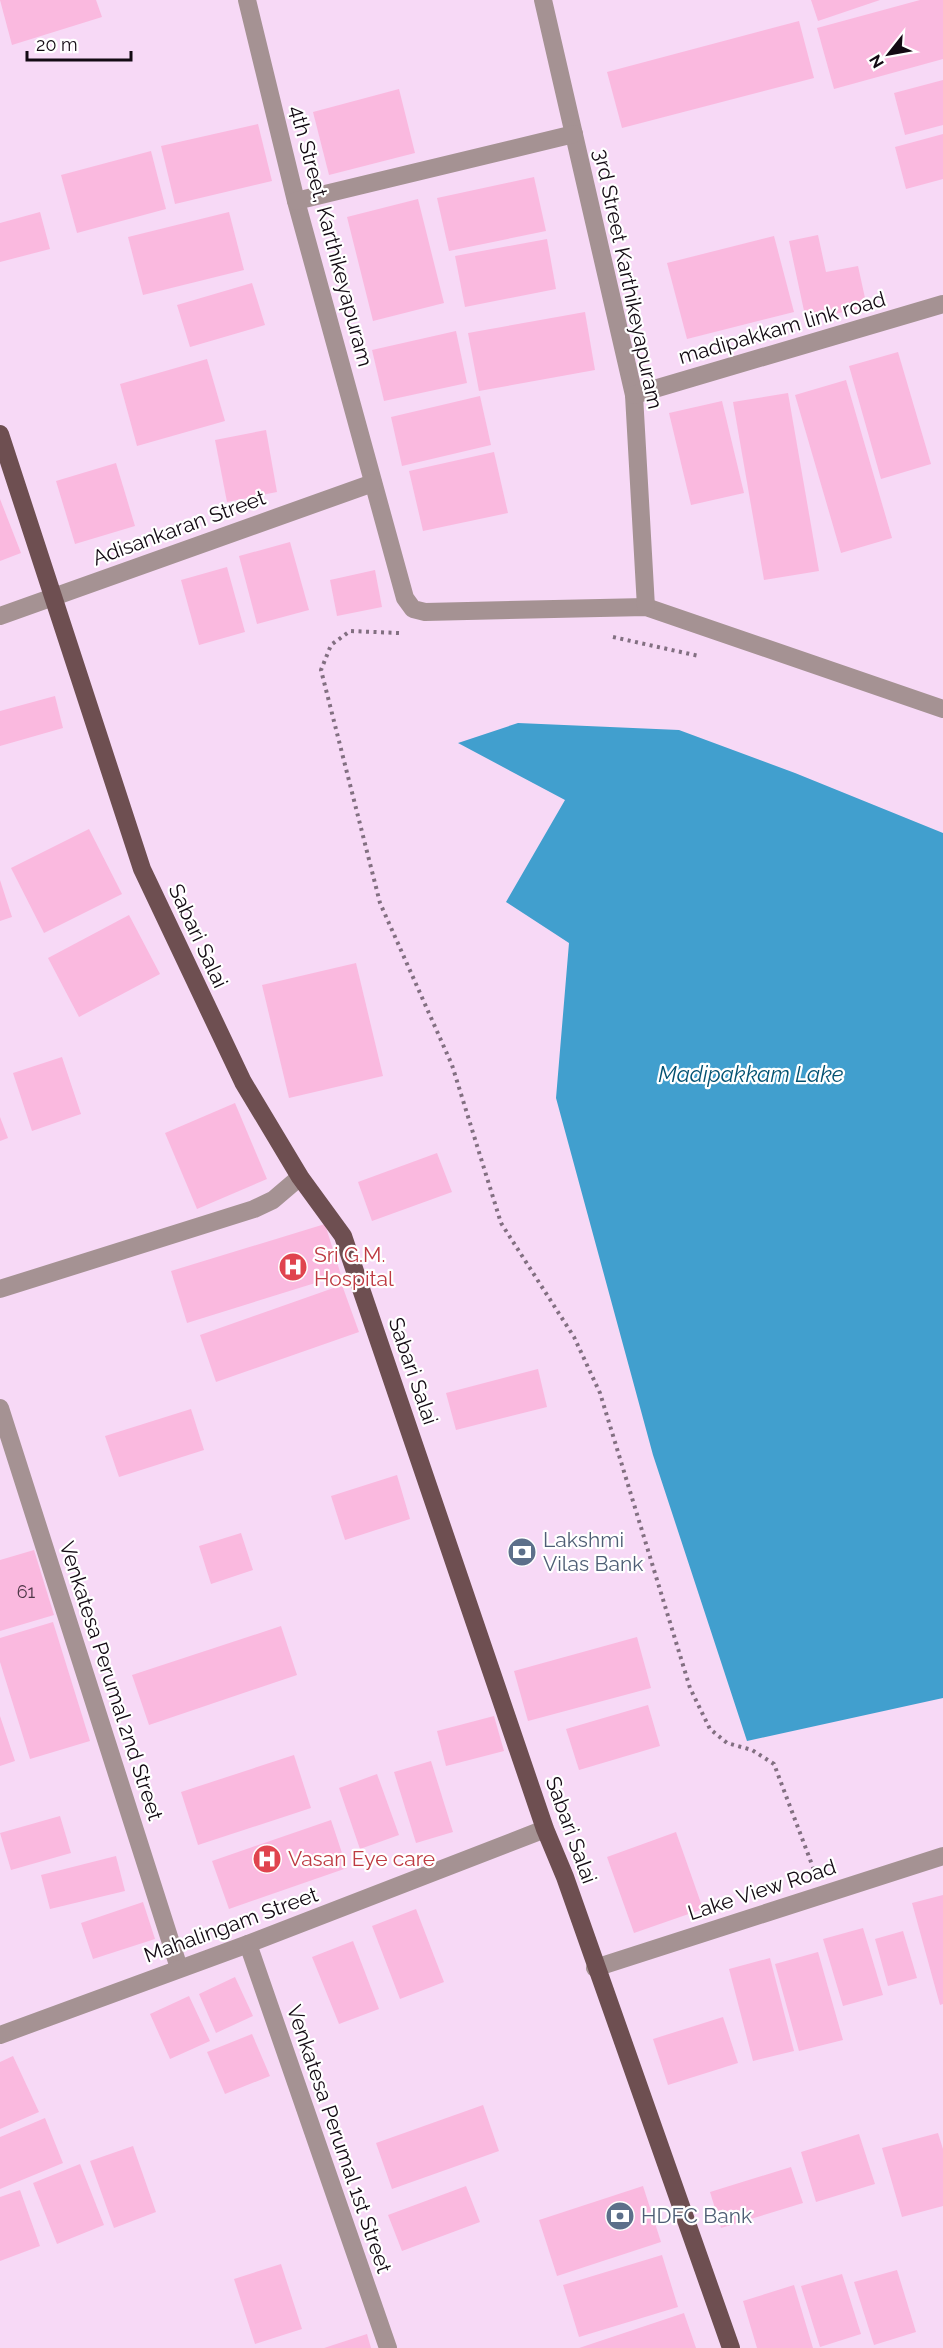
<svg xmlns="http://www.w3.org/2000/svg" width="943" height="2348" font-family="Raleway,sans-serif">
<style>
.water{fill:#419fce}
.building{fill:#fab9df}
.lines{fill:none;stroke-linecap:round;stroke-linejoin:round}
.path{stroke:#826f81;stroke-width:4;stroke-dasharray:3 4.5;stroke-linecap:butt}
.minor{stroke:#a59293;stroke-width:18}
.major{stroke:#6e4f51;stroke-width:18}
.labels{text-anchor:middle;stroke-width:4.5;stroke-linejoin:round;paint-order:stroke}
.number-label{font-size:18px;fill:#4d3646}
.street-label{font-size:21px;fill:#130a13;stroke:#fff}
.health-label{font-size:21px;fill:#be3a42;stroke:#fff;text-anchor:start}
.service-label{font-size:21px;fill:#4e5e75;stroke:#fff;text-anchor:start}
.water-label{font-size:22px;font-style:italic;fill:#025171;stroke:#fff}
</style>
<rect width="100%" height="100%" fill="#f7d9f6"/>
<path class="water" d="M518,723L679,730L795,773L943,833V1698L747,1741L653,1455L556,1098L569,943L506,902L565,800L458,743Z"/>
<g class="building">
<path d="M0,0H96L102,17L12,45Z"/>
<path d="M811,0H880L818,21Z"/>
<path d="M920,0H943V59L834,89L817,28Z"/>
<path d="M799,21L814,78L622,128L607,72Z"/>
<path d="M943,80V125L905,135L894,93Z"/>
<path d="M399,89L415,153L329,175L313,112Z"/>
<path d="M258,124L272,181L175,204L161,146Z"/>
<path d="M943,134V179L906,189L895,147Z"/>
<path d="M151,151L166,209L77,233L61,175Z"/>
<path d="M534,177L546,231L449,251L437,198Z"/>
<path d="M418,199L444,303L373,321L347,217Z"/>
<path d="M40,212L50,249L0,262V223Z"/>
<path d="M229,212L244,270L143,295L128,237Z"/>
<path d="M818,235L826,272L858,266L867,307L806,320L789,241Z"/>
<path d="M774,236L794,312L687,339L667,263Z"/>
<path d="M547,239L556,289L465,307L455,256Z"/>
<path d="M252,283L265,325L190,347L177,305Z"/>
<path d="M585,312L595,370L479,391L468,333Z"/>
<path d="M456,331L467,383L384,401L372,350Z"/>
<path d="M898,352L931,464L881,479L849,366Z"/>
<path d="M207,359L225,421L137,446L120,384Z"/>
<path d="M846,380L892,538L841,553L795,395Z"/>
<path d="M788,393L819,571L764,580L733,402Z"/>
<path d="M480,396L491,445L402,466L391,417Z"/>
<path d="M722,401L744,493L691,505L669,413Z"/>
<path d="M266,430L277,492L227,502L215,440Z"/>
<path d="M494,452L508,513L423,531L409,471Z"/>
<path d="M116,463L135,526L75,544L56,481Z"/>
<path d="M0,499L21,553L0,561Z"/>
<path d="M290,542L309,610L257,624L239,556Z"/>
<path d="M227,567L245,632L199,645L181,580Z"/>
<path d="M375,570L382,607L337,616L330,580Z"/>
<path d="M55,696L63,728L0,746V711Z"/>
<path d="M89,829L122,894L44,933L11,868Z"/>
<path d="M0,880L12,917L0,921Z"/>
<path d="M129,915L160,974L79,1017L48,958Z"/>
<path d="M356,963L383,1076L289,1098L262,985Z"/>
<path d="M62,1057L81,1114L32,1131L13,1073Z"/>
<path d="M235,1103L267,1179L197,1209L165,1133Z"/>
<path d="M0,1117L8,1138L0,1141Z"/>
<path d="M437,1153L452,1192L372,1221L358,1182Z"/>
<path d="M325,1224L341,1275L187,1323L171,1271Z"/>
<path d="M342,1285L359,1332L216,1382L200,1335Z"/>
<path d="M538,1369L547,1407L456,1430L446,1393Z"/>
<path d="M191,1409L204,1450L119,1477L105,1436Z"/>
<path d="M397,1475L410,1519L345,1540L331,1496Z"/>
<path d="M241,1533L253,1570L211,1584L199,1546Z"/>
<path d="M34,1550L54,1615L0,1631V1560Z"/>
<path d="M53,1622L90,1741L30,1759L0,1662V1638Z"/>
<path d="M281,1626L297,1675L149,1725L132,1675Z"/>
<path d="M637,1637L651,1688L528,1721L514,1671Z"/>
<path d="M648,1705L660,1746L579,1770L566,1729Z"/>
<path d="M0,1716L15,1761L0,1766Z"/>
<path d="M494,1716L504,1751L446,1766L437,1731Z"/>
<path d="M294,1755L311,1808L198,1845L181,1792Z"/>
<path d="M431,1761L453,1832L416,1843L394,1772Z"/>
<path d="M377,1774L399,1835L360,1849L339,1788Z"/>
<path d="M60,1816L71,1853L11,1870L0,1833Z"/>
<path d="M331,1820L347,1868L229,1909L212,1861Z"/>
<path d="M676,1832L703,1909L634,1933L607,1857Z"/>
<path d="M116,1856L125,1891L50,1909L41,1875Z"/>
<path d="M943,1895V2004L940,2005L912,1903Z"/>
<path d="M143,1902L155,1939L93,1959L81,1923Z"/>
<path d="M416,1909L444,1982L400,1999L372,1926Z"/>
<path d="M863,1928L883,1995L843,2006L823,1939Z"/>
<path d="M903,1931L917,1978L888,1986L875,1939Z"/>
<path d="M353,1941L379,2009L339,2024L312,1957Z"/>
<path d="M818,1952L843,2040L799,2051L775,1964Z"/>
<path d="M770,1958L794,2051L753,2061L729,1969Z"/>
<path d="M235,1977L253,2016L216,2033L199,1994Z"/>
<path d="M189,1996L210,2041L170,2059L150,2014Z"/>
<path d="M723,2017L738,2063L668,2085L653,2039Z"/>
<path d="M252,2034L270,2076L225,2094L207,2052Z"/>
<path d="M13,2056L39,2112L0,2129V2062Z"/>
<path d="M483,2105L499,2151L392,2189L376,2143Z"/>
<path d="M45,2118L63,2163L0,2189V2137Z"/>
<path d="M938,2133L943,2149V2206L902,2217L882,2148Z"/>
<path d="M859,2134L875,2184L816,2202L801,2152Z"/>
<path d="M133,2146L156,2212L114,2228L90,2161Z"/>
<path d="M80,2164L104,2225L57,2244L33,2183Z"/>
<path d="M791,2167L803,2203L721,2228L710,2192Z"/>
<path d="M466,2186L480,2222L402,2251L388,2215Z"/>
<path d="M643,2186L661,2242L557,2276L539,2220Z"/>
<path d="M20,2190L40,2246L0,2261V2197Z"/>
<path d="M662,2255L678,2307L579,2337L563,2285Z"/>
<path d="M281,2264L302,2329L255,2344L234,2279Z"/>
<path d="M897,2270L916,2332L874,2345L854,2282Z"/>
<path d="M842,2274L861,2334L820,2347L801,2286Z"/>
<path d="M794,2285L813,2348H757L743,2301Z"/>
<path d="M684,2313L696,2348H579Z"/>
<path d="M367,2334L371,2348H324Z"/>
</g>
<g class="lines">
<g class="path">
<path d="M399,633L350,631L331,645L321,670L380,903L452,1065L501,1223L574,1337L600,1393L690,1688L710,1729L727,1743L752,1750L774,1764L814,1870"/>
<path d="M613,637L699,656"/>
</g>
<g class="minor">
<path d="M247,0L296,201L405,598L413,609L425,612L646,607L943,709"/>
<path d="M543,0L634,395L646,607"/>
<path d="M296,201L574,134"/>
<path d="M634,395L943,304"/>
<path d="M0,616L373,483"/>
<path d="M0,1289L254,1209L273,1200L300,1177"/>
<path d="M0,1408L179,1968"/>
<path d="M248,1944L388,2348"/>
<path d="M595,1968L943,1856"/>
<path d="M0,2035L248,1944L545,1829"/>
</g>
<path class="major" d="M0,434L142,869L243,1082L300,1177L343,1236L545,1829L565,1877L731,2348"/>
</g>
<defs>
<g id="hospital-disc" transform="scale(1.5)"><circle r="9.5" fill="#e0444e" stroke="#fff"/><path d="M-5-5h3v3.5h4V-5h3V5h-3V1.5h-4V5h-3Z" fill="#fff"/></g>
<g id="bank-disc" transform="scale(1.5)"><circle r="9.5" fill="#5c6f8a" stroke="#fff"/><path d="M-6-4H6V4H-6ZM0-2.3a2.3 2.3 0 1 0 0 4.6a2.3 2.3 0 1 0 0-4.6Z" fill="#fff"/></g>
</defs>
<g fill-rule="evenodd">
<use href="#hospital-disc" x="293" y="1267"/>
<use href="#bank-disc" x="522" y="1552"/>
<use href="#hospital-disc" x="267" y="1859"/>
<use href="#bank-disc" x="620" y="2216"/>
</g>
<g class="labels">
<g class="number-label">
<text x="26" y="1598">61</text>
</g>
<g class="street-label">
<text transform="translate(331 236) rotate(75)" y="7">4th Street, Karthikeyapuram</text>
<text transform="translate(628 279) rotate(78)" y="7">3rd Street Karthikeyapuram</text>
<text transform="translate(782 328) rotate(-16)" y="7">madipakkam link road</text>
<text transform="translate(179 528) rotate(-20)" y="7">Adisankaran Street</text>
<text transform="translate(198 936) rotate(65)" y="7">Sabari Salai</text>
<text transform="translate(413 1371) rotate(71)" y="7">Sabari Salai</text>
<text transform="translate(111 1681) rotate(72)" y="7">Venkatesa Perumal 2nd Street</text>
<text transform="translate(571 1830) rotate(70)" y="7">Sabari Salai</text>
<text transform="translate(762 1890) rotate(-18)" y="7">Lake View Road</text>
<text transform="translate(231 1925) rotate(-20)" y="7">Mahalingam Street</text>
<text transform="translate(339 2139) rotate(71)" y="7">Venkatesa Perumal 1st Street</text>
</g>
<g class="health-label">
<text x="314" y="1262">Sri G.M.<tspan x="314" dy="24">Hospital</tspan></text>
<text x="288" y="1866">Vasan Eye care</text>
</g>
<g class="service-label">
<text x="543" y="1547">Lakshmi<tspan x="543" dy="24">Vilas Bank</tspan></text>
<text x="641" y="2223">HDFC Bank</text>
</g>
<g class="water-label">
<text x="751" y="1082">Madipakkam Lake</text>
</g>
</g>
<g transform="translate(889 54) rotate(239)" stroke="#ffffff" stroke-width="4.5" paint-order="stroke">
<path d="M0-4.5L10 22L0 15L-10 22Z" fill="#130a13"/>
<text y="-9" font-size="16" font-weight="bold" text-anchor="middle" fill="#130a13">N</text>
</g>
<path d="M27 51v9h104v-9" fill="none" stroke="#130a13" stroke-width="3"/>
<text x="36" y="51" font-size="18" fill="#130a13" stroke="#ffffff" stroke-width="4.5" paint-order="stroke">20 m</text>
</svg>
